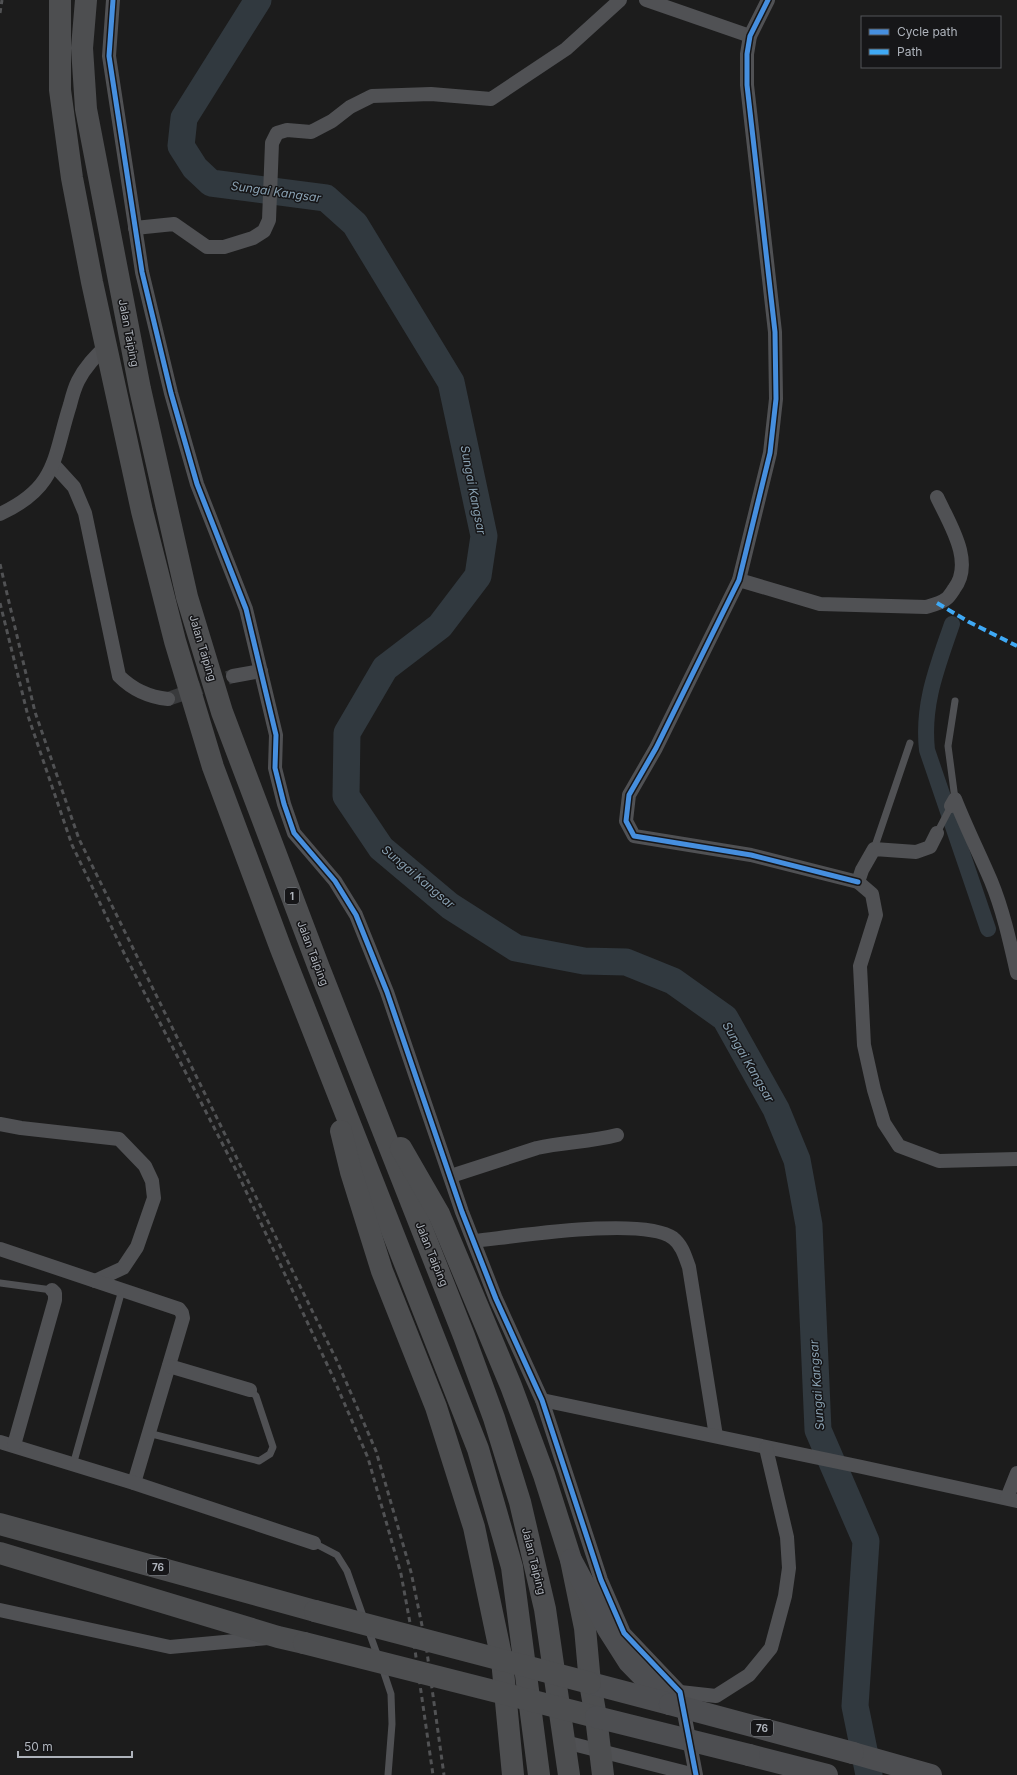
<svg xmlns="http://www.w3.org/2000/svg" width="1017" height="1775" font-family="Inter,sans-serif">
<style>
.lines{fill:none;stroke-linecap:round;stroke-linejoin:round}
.canal{stroke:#31393f;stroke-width:16}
.river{stroke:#31393f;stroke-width:27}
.minor-tunnel{stroke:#393a3c;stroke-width:14;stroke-dasharray:14 7;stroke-linecap:butt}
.service{stroke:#505154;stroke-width:7}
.minor{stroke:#505154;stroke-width:14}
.trunk{stroke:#4d4e50;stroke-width:22}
.motorway{stroke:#4d4e51;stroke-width:22}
.rail{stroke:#515254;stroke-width:3;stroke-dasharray:5 4;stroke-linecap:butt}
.trunk-bridge{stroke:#4d4e50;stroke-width:22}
.motorway-bridge{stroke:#4d4e51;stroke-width:22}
.quiet{stroke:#3fa9f5;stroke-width:4;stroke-dasharray:8 4;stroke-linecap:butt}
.cycleway-casing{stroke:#161618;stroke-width:8}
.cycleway{stroke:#468fdf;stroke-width:5}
.labels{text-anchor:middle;stroke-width:3;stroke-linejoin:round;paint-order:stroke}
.shield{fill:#161618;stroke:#80848a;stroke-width:1}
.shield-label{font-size:10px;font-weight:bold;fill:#aeb3bb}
.street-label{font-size:11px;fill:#aeb3bb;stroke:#161618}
.water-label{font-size:12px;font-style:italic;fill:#89a1b2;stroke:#161618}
</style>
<rect width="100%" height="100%" fill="#1c1c1c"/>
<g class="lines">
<path class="canal" d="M952,624C937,668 922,704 927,750L988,929"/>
<path class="river" d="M258,0L184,118L181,146L195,168L211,183L326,198L355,224L451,382L484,536L478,576L440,626L385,668L347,733L346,796L381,848L450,906L516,948L584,961L626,962L673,981L725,1018L776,1109L797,1160L809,1225L818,1430L866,1541L855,1706L869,1775"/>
<path class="minor-tunnel" d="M168,699L233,676"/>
<g class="service">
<path d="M955,799L948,746L955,701"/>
<path d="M937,833L951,806"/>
<path d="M874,849L910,743"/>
<path d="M0,1283L52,1290"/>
<path d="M148,1433L259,1461L270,1454L273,1447L256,1396L250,1390"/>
<path d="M73,1465L122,1290"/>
<path d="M314,1543L337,1555L347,1571L364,1619"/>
<path d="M368,1629L378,1657"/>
<path d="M382,1667L391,1694L392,1724L388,1775"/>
</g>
<g class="minor">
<path d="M113,0L109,56L142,272L171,393L197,484L246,609L276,735L275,768L284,804L294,833L335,881L356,915L387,992L462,1212L496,1299L542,1400L601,1580L624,1633L680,1692L696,1775"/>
<path d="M646,0L750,36"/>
<path d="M768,0L750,36L747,54V85L775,332L776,399L770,453L739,580L656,748L629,795L626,821L634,836L751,855L858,882"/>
<path d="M135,228L174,224L207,247H224L253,238L264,231L269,220L272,143L277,133L287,130L311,132L332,121L350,107L372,96L431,94L491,99L566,49L620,0"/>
<path d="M53,464L74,487L85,513L119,676C133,690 148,697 168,699"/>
<path d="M0,514C58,487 53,458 70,405C72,397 74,389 78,381C85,367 95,357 106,346"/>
<path d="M739,580L820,604L926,607C933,605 941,603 946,599C949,597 952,592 954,589C975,562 949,523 937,497"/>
<path d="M233,676L261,671"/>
<path d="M951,806L955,799C966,827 979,853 991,881C1003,910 1010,942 1017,973"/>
<path d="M937,833L930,847L916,852L874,849L862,870L858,882L872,894L876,915L860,966L864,1045L874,1090L884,1123L899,1146L939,1161L1017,1159"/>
<path d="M0,1124L21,1128L119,1139L145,1166L152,1181L154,1198L137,1247L123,1268L95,1281"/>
<path d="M451,1176L537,1148C564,1142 591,1142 617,1135"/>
<path d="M474,1241C513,1237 643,1216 673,1238C682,1245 685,1256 689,1267L716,1436"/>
<path d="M0,1249L179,1309L182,1313L183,1318L134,1483"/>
<path d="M169,1366L250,1390"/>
<path d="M542,1400L862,1467L1017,1501"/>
<path d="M0,1442L134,1483L314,1543"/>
<path d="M14,1445L55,1300V1293L52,1290"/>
<path d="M1007,1498L1017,1473"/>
<path d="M0,1610L170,1647L268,1638"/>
<path d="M680,1692L716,1696L749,1675L771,1648L785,1596L789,1568L787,1537L766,1448"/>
<path d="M565,1742L695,1775"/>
</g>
<g class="trunk">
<path d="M60,0V90L72,178L92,282L142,511L175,641L213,767L281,949L478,1449L512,1567L539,1775"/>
<path d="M86,0L82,48L86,109L140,389L187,597L222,712L319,968L464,1336L494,1418L520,1502L545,1609L569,1775"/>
<path d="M341,1131L351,1172L382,1271L436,1407L474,1527L502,1660L513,1775"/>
<path d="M401,1148L439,1214L511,1386L544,1475L571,1560L585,1628L590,1683L596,1717"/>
<path d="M0,1524L315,1611"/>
<path d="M0,1553L278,1637L304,1643"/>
</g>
<g class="motorway">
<path d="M571,1560L608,1629L629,1662L670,1704"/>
<path d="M590,1683L670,1704"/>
<path d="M853,1753L931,1775"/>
<path d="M749,1755L827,1775"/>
</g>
<g class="rail">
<path d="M0,13L2,0"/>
<path d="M0,564L35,712L79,839L337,1361L376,1451L411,1572L426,1645L444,1775"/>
<path d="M0,603L28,716L72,845L125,955L237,1172L333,1377L368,1458L401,1574L415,1650L433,1775"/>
</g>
<g class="trunk-bridge">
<path d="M315,1611L590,1683"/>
<path d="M304,1643L596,1717L603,1775"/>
</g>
<g class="motorway-bridge">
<path d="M670,1704L853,1753"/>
<path d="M596,1717L749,1755"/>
</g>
<path class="quiet" d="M937,603L969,622L1017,646"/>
<g class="cycleway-casing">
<g id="cycleway">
<path d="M113,0L109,56L142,272L171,393L197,484L246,609L276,735L275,768L284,804L294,833L335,881L356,915L387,992L462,1212L496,1299L542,1400L601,1580L624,1633L680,1692L696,1775"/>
<path d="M768,0L750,36L747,54V85L775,332L776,399L770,453L739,580L656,748L629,795L626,821L634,836L751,855L858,882"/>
</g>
</g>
<use href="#cycleway" class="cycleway"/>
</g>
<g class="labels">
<g class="shield">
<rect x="285" y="888" width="14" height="16" rx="3"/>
<rect x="147" y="1559" width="22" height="16" rx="3"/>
<rect x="751" y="1720" width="22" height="16" rx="3"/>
</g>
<g class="shield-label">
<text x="292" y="900">1</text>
<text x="158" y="1571">76</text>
<text x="762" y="1732">76</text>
</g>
<g class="street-label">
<text transform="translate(129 333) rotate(79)" y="4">Jalan Taiping</text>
<text transform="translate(203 648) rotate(73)" y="4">Jalan Taiping</text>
<text transform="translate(313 953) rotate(69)" y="4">Jalan Taiping</text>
<text transform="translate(432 1254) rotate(68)" y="4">Jalan Taiping</text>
<text transform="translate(534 1561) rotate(76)" y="4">Jalan Taiping</text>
</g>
<g class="water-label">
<text transform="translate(276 192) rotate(8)" y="4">Sungai Kangsar</text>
<text transform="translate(473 490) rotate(79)" y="4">Sungai Kangsar</text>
<text transform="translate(418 877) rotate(40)" y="4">Sungai Kangsar</text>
<text transform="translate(748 1062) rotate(60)" y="4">Sungai Kangsar</text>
<text transform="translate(817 1385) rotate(-94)" y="4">Sungai Kangsar</text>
</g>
</g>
<rect x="861" y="16" width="140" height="52" fill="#161618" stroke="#535559"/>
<rect x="869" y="29" width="20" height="6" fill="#468fdf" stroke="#535559"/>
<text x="897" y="36" font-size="12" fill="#aeb3bb">Cycle path</text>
<rect x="869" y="49" width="20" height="6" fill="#3fa9f5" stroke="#535559"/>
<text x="897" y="56" font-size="12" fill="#aeb3bb">Path</text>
<path d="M18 1751v6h114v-6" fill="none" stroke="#aeb3bb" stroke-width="2"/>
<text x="24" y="1751" font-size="12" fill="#aeb3bb" stroke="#161618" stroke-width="3" paint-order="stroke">50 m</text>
</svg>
